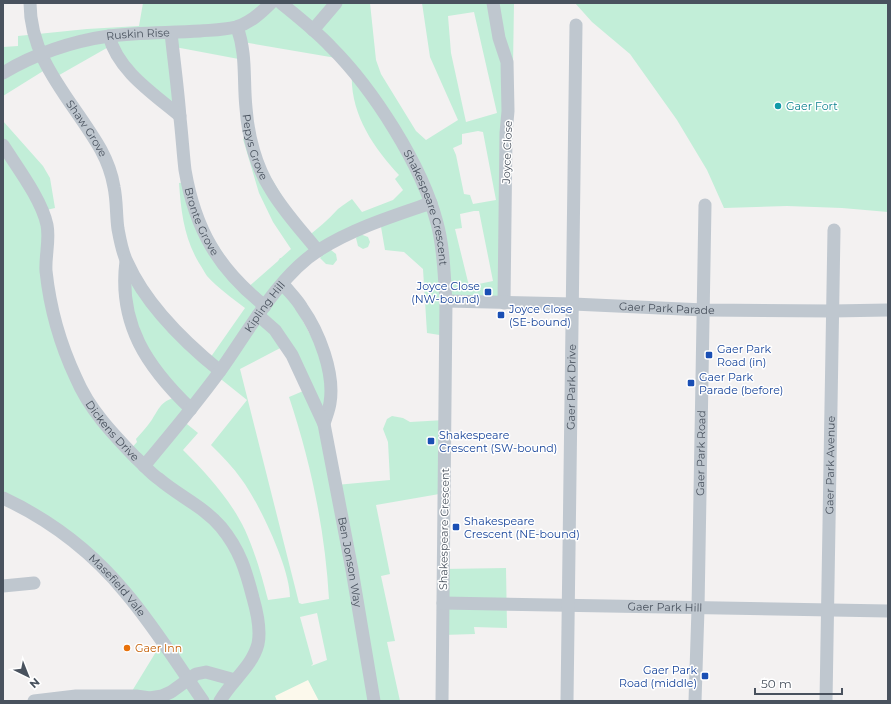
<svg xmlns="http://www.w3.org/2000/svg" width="891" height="704" font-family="Montserrat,sans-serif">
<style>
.commercial{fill:#fcf9ec}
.green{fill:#c2eed8;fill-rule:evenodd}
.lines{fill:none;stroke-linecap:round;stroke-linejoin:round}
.minor{stroke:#bfc7cf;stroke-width:13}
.culture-dot{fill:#0f9aa8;stroke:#fff;stroke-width:1.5}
.transit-dot{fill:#1a4fb4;stroke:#fff;stroke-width:1.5}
.food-dot{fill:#e8710a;stroke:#fff;stroke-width:1.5}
.labels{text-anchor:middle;stroke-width:3;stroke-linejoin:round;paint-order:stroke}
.street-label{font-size:11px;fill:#49525e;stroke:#fff}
.culture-label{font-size:11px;fill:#0d838f;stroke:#fff;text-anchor:start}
.transit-label{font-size:11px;fill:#164399;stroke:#fff;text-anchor:start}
.food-label{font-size:11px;fill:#c56008;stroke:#fff;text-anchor:start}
</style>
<rect width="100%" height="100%" fill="#f3f1f1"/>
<path class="commercial" d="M308,679L319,701H220Z"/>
<g class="green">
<path d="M143,3H370L376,60L381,74L416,131L426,140L458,120L430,57L422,3H514L513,66L504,303L447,301L446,336L427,333L423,269L404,252L385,250L380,221L346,235L283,284L327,366L324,424L336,485L390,480L388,442L383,429L387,419L392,416L403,418L410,422L445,420V493L376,505L390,574L381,576L395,641L387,642L400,701H319L308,680L275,696L277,701H140L129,696L162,642L98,563L3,498V121L43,166L50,178L55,208L42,211L46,269L76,380L129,451L137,442L136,439C141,433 146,428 151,421C158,411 159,403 173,398L134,334L125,274L141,286L208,361L245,308C232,298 218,288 207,276C204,272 202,267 199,263C184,238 181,211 179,183L188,182L193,207L246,289L278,261L280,258H281L291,249L273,222L259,193L243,139L251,137L254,150L307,237C318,228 328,220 337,210C340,207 348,202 352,199L362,212L393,200L403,190L395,179L399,175C373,147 349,112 352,71L342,59L243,42L244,60L175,47L180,116L112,45L54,78L48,68L3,96V47L18,46V36L87,29L139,26ZM474,12L497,113L466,122L451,53L448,16ZM478,131L483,132L496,200L473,204L470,195L464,194L456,155L453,148L462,144V134ZM474,211H479L493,281L469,286L455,229L462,228L460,214ZM286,345L308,389L289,397C311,463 325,530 329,599L302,604L299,603L240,369ZM217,376L247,400L211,445C222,456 233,467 242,480C259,503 290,568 290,597L268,600C262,577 255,552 245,530C230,499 207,474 183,450L198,433L182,420ZM317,613L327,660L311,666L313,664L300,617Z"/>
<path d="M575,3H888V212L842,208L787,206L724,208L707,170L677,120L630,54L592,22Z"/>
<path d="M360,234L368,237L370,242L368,247L363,249L358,246L356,238Z"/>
<path d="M331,250L336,254L337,260L333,265L326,264L320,258L325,252Z"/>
<path d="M506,568L507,628L474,627L475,634L442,635L443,569Z"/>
</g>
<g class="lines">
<g class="minor">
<path id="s1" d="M30,3C30,62 74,102 101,150C107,161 112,175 114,187C117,201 116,216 118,229C120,240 122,252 127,262C146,305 183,341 220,371"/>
<path id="s2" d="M281,3C298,17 316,31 331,47C373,89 422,165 437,223C444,248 444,276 446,301L442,701"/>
<path d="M493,3L499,38L507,62L508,111L506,133L504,303"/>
<path id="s3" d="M237,27C247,55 243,79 246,108C248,136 256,167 271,190C284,212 302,231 318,251"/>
<path d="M313,30L336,3"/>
<path id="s4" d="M171,33C174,61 178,90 180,118C182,135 183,153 185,170C195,229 218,269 265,306"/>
<path d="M109,36C118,71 154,94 180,116"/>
<path id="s5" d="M3,73C34,54 73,41 109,36C139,32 170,33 200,31C212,30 224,30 236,27C250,23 261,13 271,3"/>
<path id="s6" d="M3,145C17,167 42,200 47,225C50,240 45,256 46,271C50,309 60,344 76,378C89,409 112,433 135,457C143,464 150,473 159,479C179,496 204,507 221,527C240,550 246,571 253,598C257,612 261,630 258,644C252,667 231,681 220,701"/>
<path d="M126,261C118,324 147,367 191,409"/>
<path id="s7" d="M283,284C289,292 297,299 302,308C319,332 335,373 330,403C329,410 326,417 324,424L352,570L374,701"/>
<path id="s8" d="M446,301L573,304L704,310L832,311L888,310"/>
<path d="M258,315L275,330L292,355L324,424"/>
<path id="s9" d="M144,466C170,435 196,404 220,371C248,332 278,276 319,250C354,228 393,216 431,203"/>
<path id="s10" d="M3,498C50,520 92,552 125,592C154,626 178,665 203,701"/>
<path d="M3,586L34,583"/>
<path id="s11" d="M443,603L888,611"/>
<path d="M34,701L76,696H136L150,698L162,696L171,692L196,674L206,672L235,680"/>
<path id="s12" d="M567,701L576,25"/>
<path id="s13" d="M695,701L698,609L705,205"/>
<path id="s14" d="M826,701L834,230"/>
</g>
</g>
<circle class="culture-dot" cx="778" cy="106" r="4"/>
<g class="transit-dot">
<rect x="484" y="288" width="8" height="8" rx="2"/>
<rect x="497" y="311" width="8" height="8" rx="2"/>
<rect x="705" y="351" width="8" height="8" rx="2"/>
<rect x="687" y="379" width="8" height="8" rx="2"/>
<rect x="427" y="437" width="8" height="8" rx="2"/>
<rect x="452" y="523" width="8" height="8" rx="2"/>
<rect x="701" y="672" width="8" height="8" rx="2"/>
</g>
<circle class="food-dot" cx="127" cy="648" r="4"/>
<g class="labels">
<g class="street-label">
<text dy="4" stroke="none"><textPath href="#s5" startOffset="142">Ruskin Rise</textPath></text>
<text dy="4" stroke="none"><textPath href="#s1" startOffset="140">Shaw Grove</textPath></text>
<text dy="4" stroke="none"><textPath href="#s3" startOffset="122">Pepys Grove</textPath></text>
<text transform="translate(507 152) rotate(-88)" y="4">Joyce Close</text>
<text dy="4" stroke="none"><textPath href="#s2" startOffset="256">Shakespeare Crescent</textPath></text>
<text dy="4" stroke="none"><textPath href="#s4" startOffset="192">Bronte Grove</textPath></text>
<text dy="4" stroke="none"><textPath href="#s9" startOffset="200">Kipling Hill</textPath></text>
<text dy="4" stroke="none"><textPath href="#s8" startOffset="221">Gaer Park Parade</textPath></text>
<text dy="4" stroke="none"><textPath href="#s12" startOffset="314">Gaer Park Drive</textPath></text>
<text dy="4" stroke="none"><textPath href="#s6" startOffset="314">Dickens Drive</textPath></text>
<text dy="4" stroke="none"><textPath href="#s13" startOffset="248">Gaer Park Road</textPath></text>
<text dy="4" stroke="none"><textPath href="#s14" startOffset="236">Gaer Park Avenue</textPath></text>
<text transform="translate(444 529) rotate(-89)" y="4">Shakespeare Crescent</text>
<text dy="4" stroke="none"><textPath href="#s7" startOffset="294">Ben Jonson Way</textPath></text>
<text dy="4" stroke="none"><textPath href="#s10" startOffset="145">Masefield Vale</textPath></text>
<text dy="4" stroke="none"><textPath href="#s11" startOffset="222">Gaer Park Hill</textPath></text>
</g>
<g class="culture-label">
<text x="786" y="110">Gaer Fort</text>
</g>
<g class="transit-label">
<text x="480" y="290" text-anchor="end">Joyce Close<tspan x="480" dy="13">(NW-bound)</tspan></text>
<text x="509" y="313">Joyce Close<tspan x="509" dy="13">(SE-bound)</tspan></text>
<text x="717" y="353">Gaer Park<tspan x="717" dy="13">Road (in)</tspan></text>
<text x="699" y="381">Gaer Park<tspan x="699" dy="13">Parade (before)</tspan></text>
<text x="439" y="439">Shakespeare<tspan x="439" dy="13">Crescent (SW-bound)</tspan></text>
<text x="464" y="525">Shakespeare<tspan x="464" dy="13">Crescent (NE-bound)</tspan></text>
<text x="697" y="674" text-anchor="end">Gaer Park<tspan x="697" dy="13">Road (middle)</tspan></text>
</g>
<g class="food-label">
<text x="135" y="652">Gaer Inn</text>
</g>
</g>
<rect width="891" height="704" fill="none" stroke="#49525e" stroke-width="8"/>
<g transform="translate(28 676) rotate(137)" stroke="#ffffff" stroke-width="3" paint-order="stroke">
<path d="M0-3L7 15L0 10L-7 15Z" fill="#49525e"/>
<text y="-6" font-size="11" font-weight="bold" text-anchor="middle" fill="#49525e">N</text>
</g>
<path d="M755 688v6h87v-6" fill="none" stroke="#49525e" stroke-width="2"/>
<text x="761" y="688" font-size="12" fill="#49525e" stroke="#ffffff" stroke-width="3" paint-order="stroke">50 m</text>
</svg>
